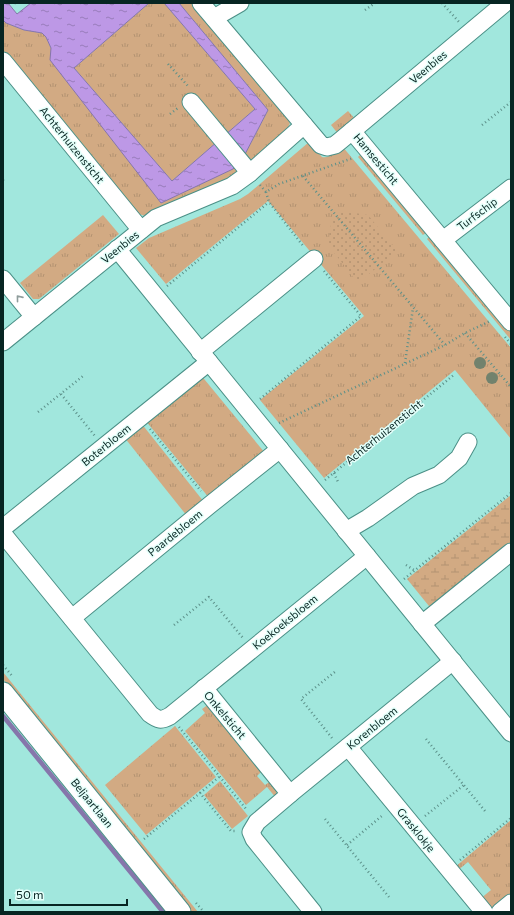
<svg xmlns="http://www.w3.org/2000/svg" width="514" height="915" font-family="Commissioner,sans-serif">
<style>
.grass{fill:url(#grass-tufts)}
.wetland{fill:url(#wetland-marsh)}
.park{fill:url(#park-dots)}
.water{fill:url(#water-ripples);stroke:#8676ab}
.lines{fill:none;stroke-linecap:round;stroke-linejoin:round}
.stream{stroke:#8676ab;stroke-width:4.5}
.minor-casing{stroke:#4b9087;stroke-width:19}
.tertiary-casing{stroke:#4b9087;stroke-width:23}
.path{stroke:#5c9089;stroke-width:2.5;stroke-dasharray:1 3;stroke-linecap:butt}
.minor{stroke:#fff;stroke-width:17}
.tertiary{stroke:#fff;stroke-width:21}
.tree{fill:#72826d}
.oneway{stroke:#8f9d9c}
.labels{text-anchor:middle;stroke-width:3;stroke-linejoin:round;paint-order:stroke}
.street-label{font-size:11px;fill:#072522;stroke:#e4fffa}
</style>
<defs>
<pattern id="grass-tufts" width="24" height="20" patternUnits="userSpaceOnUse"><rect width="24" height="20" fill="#d2aa83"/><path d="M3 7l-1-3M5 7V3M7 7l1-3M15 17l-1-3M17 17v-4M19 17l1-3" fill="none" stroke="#b39271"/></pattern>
<pattern id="wetland-marsh" width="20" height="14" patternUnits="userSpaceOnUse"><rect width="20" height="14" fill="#d2aa83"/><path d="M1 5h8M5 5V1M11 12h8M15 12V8" fill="none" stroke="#b39271"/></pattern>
<pattern id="park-dots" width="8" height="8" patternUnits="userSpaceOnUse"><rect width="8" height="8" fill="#d2aa83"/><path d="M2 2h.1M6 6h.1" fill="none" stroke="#b39271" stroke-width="1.8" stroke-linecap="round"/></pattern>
<pattern id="water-ripples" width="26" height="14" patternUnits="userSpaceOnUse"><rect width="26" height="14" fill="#bd98e6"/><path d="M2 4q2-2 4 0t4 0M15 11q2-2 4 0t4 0" fill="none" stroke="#987cba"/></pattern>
</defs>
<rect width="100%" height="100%" fill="#a1e7dd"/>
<g class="grass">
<path d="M149,3H164L255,109L172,181L74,68Z"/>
<path d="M179,3H193L286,115L290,123L286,132L252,162L243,158L268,110Z"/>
<path d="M3,20L6,23L24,30L42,33L46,37L51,48L161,203L237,165L240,172L234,177L145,216L136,213L3,50Z"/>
<path d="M348,111L356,120L339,135L331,125Z"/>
<path d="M309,142L322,157C330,159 336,151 342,146L511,348V439L455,370L324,478L260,400L364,316L268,201L166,284L136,248L149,238L240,199L248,194Z"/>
<path d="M362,153L428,231L423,235L358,157Z"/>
<path d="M103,215L119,234L39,299H33L20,283Z"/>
<path d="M431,235L511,331V340L427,239Z"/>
<path d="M200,374L265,453L210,499L145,420Z"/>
<path d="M141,423L204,502L187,516L124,437Z"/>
<path d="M3,672L198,912H191L3,679Z"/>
<path d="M209,704L263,770L257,776L265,785L272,780L277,787L276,798L267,787L246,805L185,731L205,713L202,709Z"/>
<path d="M175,726L216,777L146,835L105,785Z"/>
<path d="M220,781L248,816L232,829L204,795Z"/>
<path d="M511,820V896L493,907H487L480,899L491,890L468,862L457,871L455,867Z"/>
</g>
<path class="wetland" d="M511,495V547L433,611L407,579Z"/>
<path class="park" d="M341,211L368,215L397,251L358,283L328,245L332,218Z"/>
<path class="water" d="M3,3H8L17,14L31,3H149L74,68L172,181L255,109L164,3H179L268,110L243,158L233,169L161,203L50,60L51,48L46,37L42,33L24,30L6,23L3,20Z"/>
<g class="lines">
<path class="stream" d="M3,716L163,912"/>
<g class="minor-casing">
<g id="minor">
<path d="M201,3L321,145L327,147L335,145L340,141L505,3"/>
<path d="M214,18L240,3"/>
<path d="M3,61L141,230"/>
<path d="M191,102L250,173"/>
<path d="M352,131L511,322"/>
<path d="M443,240L511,188"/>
<path d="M117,249L511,733"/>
<path d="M3,279L34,317"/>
<path d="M3,342L156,218L232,186L250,173L304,125"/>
<path d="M200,352L314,259"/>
<path d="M3,528L209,362"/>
<path d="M346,531L368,518L413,486L439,475L459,458L468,442"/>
<path d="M3,534L150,714C158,720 161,721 170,716L367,556"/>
<path d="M72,618L211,504L280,449"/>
<path d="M422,624L511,552"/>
<path d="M204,688L290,794L257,822L251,832L254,839L313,912"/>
<path d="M348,747L484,912"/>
<path d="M290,794L453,661"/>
<path d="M500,912L511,903"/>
</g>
</g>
<g class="tertiary-casing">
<path id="tertiary" d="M3,693L180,912"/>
</g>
<g class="path">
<path d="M15,3L17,4L18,3"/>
<path d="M442,3L459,22"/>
<path d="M365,10L375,3"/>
<path d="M168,64L188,86"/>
<path d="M170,114L178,108"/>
<path d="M482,125L511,102"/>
<path d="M303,176L445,345"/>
<path d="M3,180L5,183"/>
<path d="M260,185L266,192L279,184L353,158"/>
<path d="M266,192L269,202L304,247"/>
<path d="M167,286L269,202"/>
<path d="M465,333L511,387"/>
<path d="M505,337L511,344"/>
<path d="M405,363L413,308"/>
<path d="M61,394L95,436"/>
<path d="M260,399L361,316L324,271"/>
<path d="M38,412L83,376"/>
<path d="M279,423L445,345L465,333L490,321"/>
<path d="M150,429L201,491"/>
<path d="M334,473L338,482"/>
<path d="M325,480L455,374"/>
<path d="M406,565L414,570"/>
<path d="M404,579L511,493"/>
<path d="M174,625L209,597L243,638"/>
<path d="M3,665L13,677"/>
<path d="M179,727L247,810"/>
<path d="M332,738L301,699L336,671"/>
<path d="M426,739L485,811"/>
<path d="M200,793L219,777"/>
<path d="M425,816L464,785"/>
<path d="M325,819L389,897"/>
<path d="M144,839L200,793L231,831H237"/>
<path d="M347,845L383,815"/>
<path d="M460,860L511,818"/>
<path d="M196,903L204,912"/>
</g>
<use href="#minor" class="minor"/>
<use href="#tertiary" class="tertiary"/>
</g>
<g class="tree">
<circle cx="480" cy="363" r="6"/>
<circle cx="492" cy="378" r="6"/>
</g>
<defs><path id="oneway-chevron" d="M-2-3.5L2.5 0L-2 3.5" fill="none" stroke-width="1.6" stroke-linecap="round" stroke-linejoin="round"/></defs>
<use class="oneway" href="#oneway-chevron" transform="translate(19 298) rotate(-129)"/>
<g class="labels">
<g class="street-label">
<text transform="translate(428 67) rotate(-40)" y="4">Veenbies</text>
<text transform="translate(72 145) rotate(51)" y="4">Achterhuizensticht</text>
<text transform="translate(376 159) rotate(50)" y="4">Hamsesticht</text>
<text transform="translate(477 214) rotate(-37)" y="4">Turfschip</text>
<text transform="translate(120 247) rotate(-39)" y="4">Veenbies</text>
<text transform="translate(384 432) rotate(-39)" y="4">Achterhuizensticht</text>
<text transform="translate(106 445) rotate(-39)" y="4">Boterbloem</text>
<text transform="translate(175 533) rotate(-39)" y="4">Paardebloem</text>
<text transform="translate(285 622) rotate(-39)" y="4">Koekoeksbloem</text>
<text transform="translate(225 715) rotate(50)" y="4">Onkelsticht</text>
<text transform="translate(372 728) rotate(-39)" y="4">Korenbloem</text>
<text transform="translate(92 803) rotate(51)" y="4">Beljaartlaan</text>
<text transform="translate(416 830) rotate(51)" y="4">Grasklokje</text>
</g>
</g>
<rect width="514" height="915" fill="none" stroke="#072522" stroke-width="8"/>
<path d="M10 899v6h117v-6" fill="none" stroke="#072522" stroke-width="2"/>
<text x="16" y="899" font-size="12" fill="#072522" stroke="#e4fffa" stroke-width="3" paint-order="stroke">50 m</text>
</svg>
